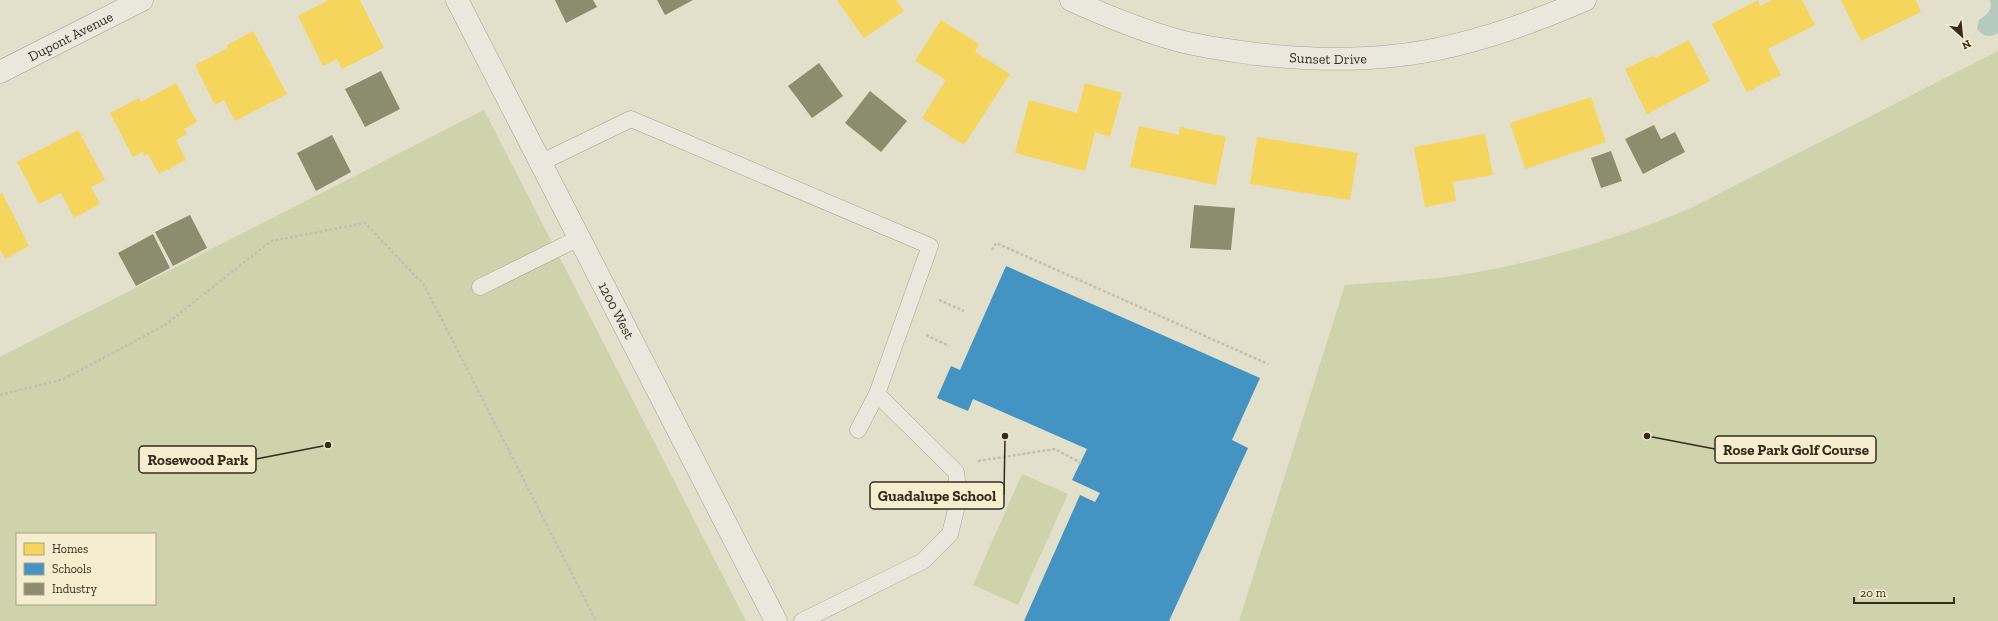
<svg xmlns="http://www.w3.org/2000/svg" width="1998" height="621" font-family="'Zilla Slab',serif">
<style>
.green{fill:#ced3ac;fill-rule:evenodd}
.water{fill:#b6c9bf}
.homes{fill:#f6d55c}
.schools{fill:#4393c3}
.industry{fill:#8c8c6e}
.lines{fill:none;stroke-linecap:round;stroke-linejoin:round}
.service-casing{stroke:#a7a294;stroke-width:17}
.minor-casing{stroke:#a7a294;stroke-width:23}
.path{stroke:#c3c0b3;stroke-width:2.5;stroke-dasharray:3 2;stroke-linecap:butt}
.service{stroke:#eae8dc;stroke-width:16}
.minor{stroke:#eae8dc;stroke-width:22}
.labels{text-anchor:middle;stroke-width:4;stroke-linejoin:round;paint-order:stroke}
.street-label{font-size:14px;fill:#352b1c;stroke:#f4eecf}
.leader{fill:none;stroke:#352b1c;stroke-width:1.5}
.callout-dot{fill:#352b1c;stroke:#f4eecf;stroke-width:1.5}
.callout{fill:#f4eecf;stroke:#352b1c;stroke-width:1.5}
.callout-label{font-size:15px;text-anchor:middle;font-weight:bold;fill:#352b1c}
</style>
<rect width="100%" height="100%" fill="#e2dfca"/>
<g class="green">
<path d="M1998,51V621H1239L1345,285C1381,282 1418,281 1454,276C1536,263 1617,240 1693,207Z"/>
<path d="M484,110L746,621H0V357ZM17,534H155V604H17Z"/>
<path d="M1022,474L1068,494L1018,605L973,585Z"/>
</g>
<path class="water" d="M1990,0H1998V33C1990,38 1983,37 1977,29L1979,20C1987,14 1993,11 1990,0Z"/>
<g class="homes">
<path d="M329,0H360L384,48L342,69L337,59L323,66L298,16Z"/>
<path d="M837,0H896L904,11L864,38Z"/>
<path d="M1758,0L1760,6L1772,0H1802L1815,25L1768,49L1781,75L1747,92L1712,24Z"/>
<path d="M1841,0H1916L1921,12L1861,41Z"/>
<path d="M941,20L979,44L975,52L1010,74L964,145L922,118L946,80L915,61Z"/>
<path d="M253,31L287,94L235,121L224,100L215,105L195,65L228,48L227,45Z"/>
<path d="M1689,40L1710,81L1647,114L1625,69L1654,55L1655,58Z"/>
<path d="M176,83L197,122L184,129L187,134L176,140L186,160L159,174L148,154L144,156L142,152L133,157L110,113L139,98L141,102Z"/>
<path d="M1085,83L1122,93L1110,137L1095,132L1085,171L1015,153L1029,100L1077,113Z"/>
<path d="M1591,97L1606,142L1525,169L1510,123Z"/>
<path d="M1139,126L1179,135L1180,127L1226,137L1216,185L1130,167Z"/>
<path d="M78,130L105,180L91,187L100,204L74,218L61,193L39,204L17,162Z"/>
<path d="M1485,134L1493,175L1453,182L1456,201L1425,207L1414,147Z"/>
<path d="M1257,137L1358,153L1350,200L1250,184Z"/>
<path d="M2,193L29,246L5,259L0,249V194Z"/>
</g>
<path class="schools" d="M1006,266L1260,378L1232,440L1248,448L1169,621H1024L1080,495L1095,502L1100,493L1072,480L1087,449L973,399L968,411L937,398L951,366L960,370Z"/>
<g class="industry">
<path d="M555,0H593L597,7L566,23Z"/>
<path d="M657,0H693L665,15Z"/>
<path d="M819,63L843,96L812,118L788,86Z"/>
<path d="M381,71L400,109L365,127L345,89Z"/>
<path d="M870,91L907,121L881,152L845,123Z"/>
<path d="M1654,125L1661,139L1675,132L1685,152L1643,174L1625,139Z"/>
<path d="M332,135L351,172L316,191L297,153Z"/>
<path d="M1611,151L1622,181L1601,188L1591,158Z"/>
<path d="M1194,205L1235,208L1231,250L1190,248Z"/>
<path d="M190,215L207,248L173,266L155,232Z"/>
<path d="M153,234L170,268L136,286L118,253Z"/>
</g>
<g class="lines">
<g class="service-casing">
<g id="service">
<path d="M540,163L631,119L930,246L877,394L858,430"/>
<path d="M480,287L579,238"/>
<path d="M802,621L923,561L950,534L959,497L956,472L877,394"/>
</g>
</g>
<g class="minor-casing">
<g id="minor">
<path id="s1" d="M457,0L776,621"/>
<path id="s2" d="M1071,0C1104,15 1138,29 1173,39C1199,47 1228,50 1256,54C1301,59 1347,61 1392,56C1457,50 1525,26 1585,0"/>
<path id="s3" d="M0,72L142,0"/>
</g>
</g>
<g class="path">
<path d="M992,250L996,243L1268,364"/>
<path d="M939,300L964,311"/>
<path d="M926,335L949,346"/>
<path d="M0,395L64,379L165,325L271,241L365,223L424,285L596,621"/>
<path d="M978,461L1055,449L1081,463"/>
</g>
<use href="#service" class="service"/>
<use href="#minor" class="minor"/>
</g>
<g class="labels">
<g class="street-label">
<text dy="5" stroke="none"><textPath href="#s3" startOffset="79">Dupont Avenue</textPath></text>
<text dy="5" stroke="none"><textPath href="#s2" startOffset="266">Sunset Drive</textPath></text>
<text dy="5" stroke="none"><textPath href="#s1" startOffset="349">1200 West</textPath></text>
</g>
</g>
<path class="leader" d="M1647 436L1715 449M328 445L256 459M1005 436L1004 495"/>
<g class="callout-dot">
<circle cx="1647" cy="436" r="4"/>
<circle cx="328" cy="445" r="4"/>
<circle cx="1005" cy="436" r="4"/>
</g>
<g class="callout">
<rect x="1715" y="436" width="161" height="27" rx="4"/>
<rect x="139" y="446" width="117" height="27" rx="4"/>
<rect x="870" y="482" width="134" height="27" rx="4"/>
</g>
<g class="callout-label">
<text x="1796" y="455">Rose Park Golf Course</text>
<text x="198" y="465">Rosewood Park</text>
<text x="937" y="501">Guadalupe School</text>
</g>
<rect x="16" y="533" width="140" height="72" fill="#f4eecf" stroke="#a8a087"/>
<rect x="24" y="543" width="20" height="12" fill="#f6d55c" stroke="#a8a087"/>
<text x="52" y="553" font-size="12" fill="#352b1c">Homes</text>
<rect x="24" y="563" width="20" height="12" fill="#4393c3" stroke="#a8a087"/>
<text x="52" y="573" font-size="12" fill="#352b1c">Schools</text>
<rect x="24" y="583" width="20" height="12" fill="#8c8c6e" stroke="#a8a087"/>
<text x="52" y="593" font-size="12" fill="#352b1c">Industry</text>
<g transform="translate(1962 36) rotate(153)" stroke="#f4eecf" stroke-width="3" paint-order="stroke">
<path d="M0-3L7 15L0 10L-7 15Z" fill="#352b1c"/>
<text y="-6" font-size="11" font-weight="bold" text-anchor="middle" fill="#352b1c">N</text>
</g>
<path d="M1854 597v6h100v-6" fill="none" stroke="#352b1c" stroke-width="2"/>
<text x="1860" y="597" font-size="12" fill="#352b1c" stroke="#f4eecf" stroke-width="3" paint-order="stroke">20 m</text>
</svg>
